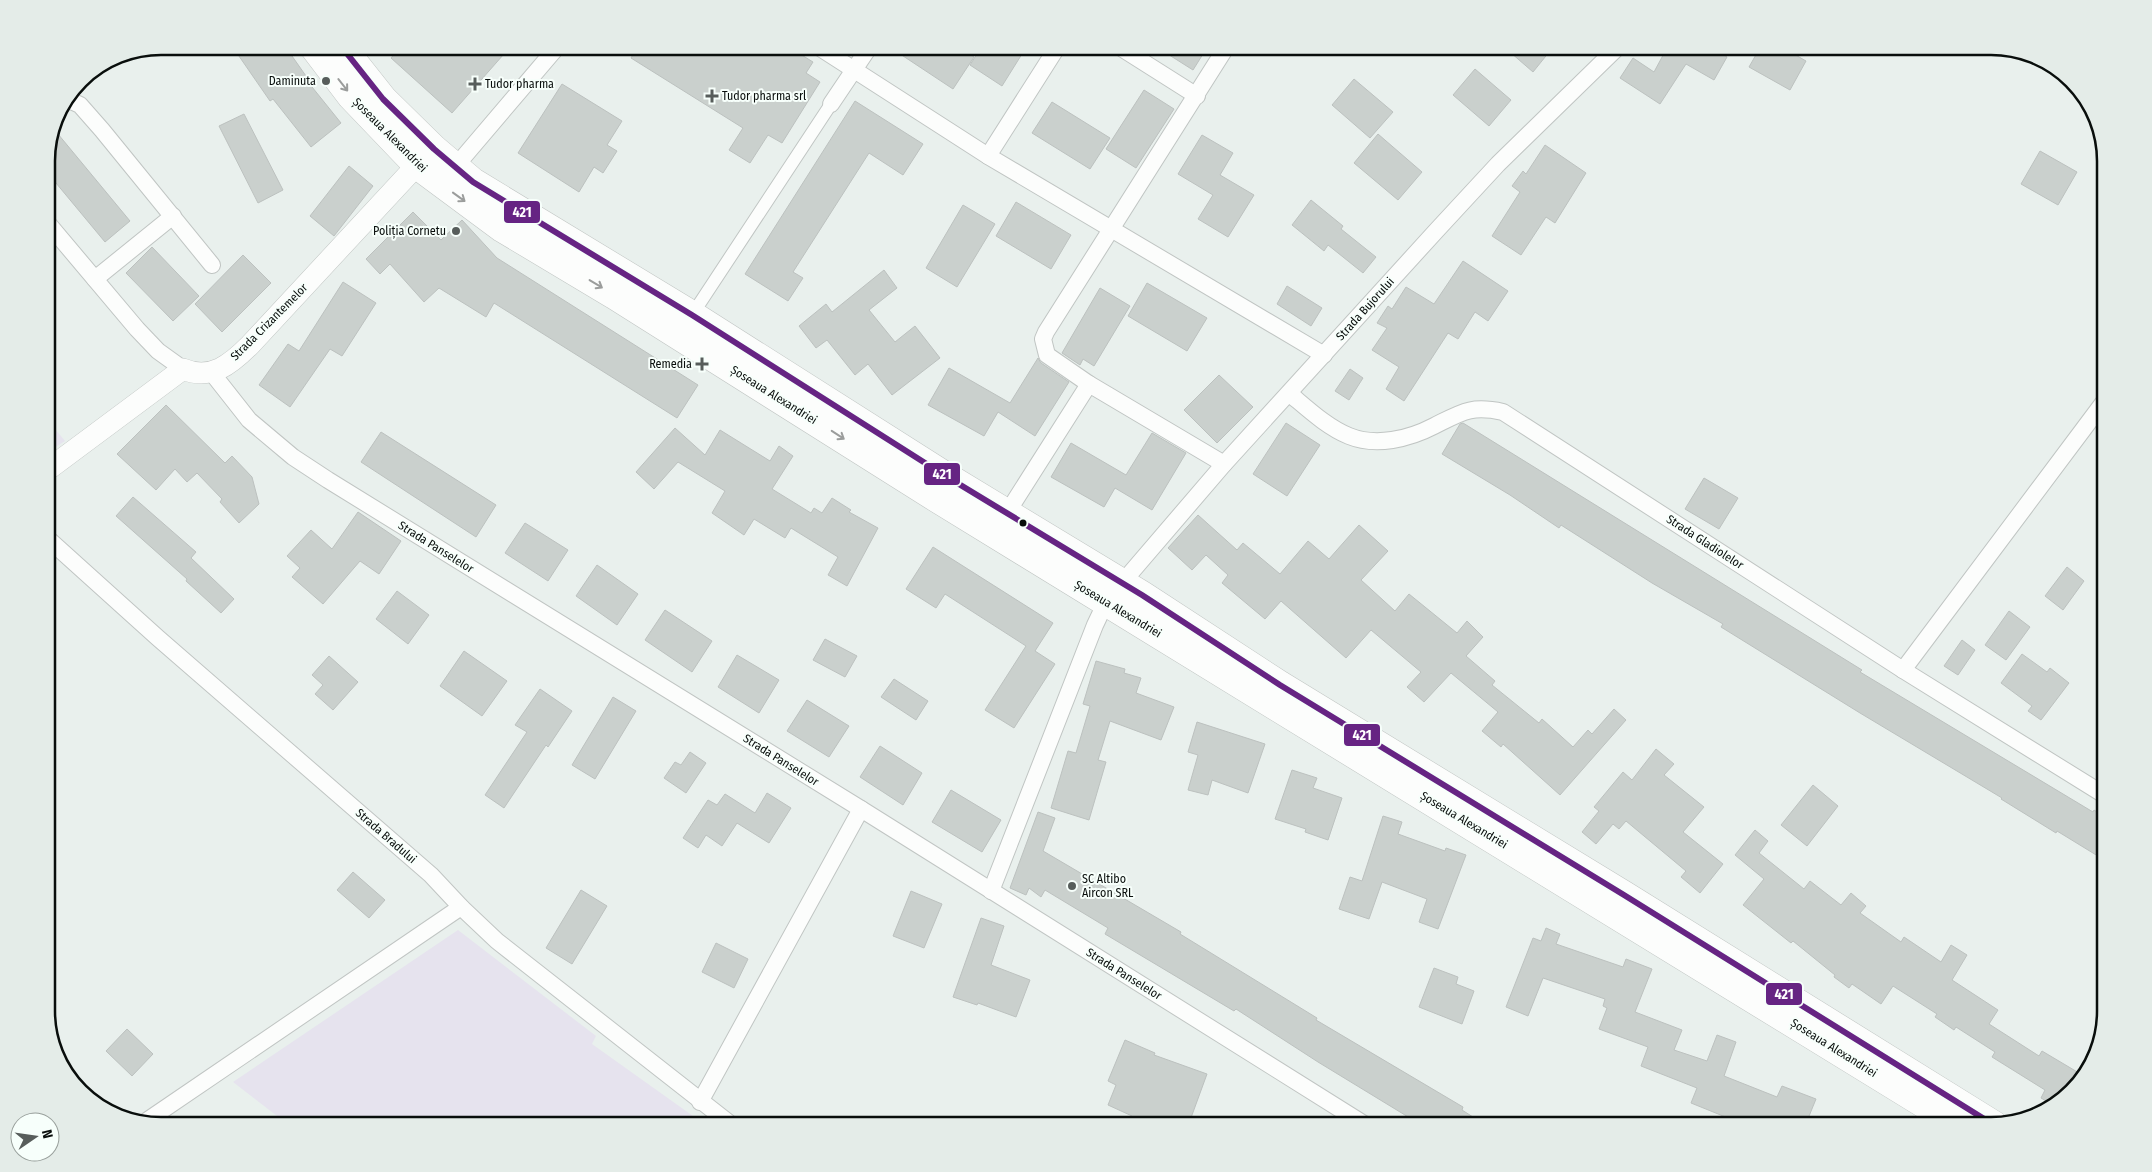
<svg xmlns="http://www.w3.org/2000/svg" width="2152" height="1172" font-family="'Fira Sans Condensed',sans-serif">
<style>
.green{fill:#e6e3ee}
.building{fill:#cad0cd;stroke:#bcc1bf}
.lines{fill:none;stroke-linecap:round;stroke-linejoin:round}
.pedestrian-casing{stroke:#c0c5c3;stroke-width:14}
.minor-casing{stroke:#c0c5c3;stroke-width:18}
.tertiary-casing{stroke:#c0c5c3;stroke-width:22}
.trunk-casing{stroke:#c0c5c3;stroke-width:29}
.pedestrian{stroke:#fcfdfc;stroke-width:12}
.minor{stroke:#fcfdfc;stroke-width:16}
.tertiary{stroke:#fcfdfc;stroke-width:21}
.trunk{stroke:#fcfdfc;stroke-width:28}
.bus-1-casing{stroke:#f7fffb;stroke-width:10}
.bus-1{stroke:#662483;stroke-width:6}
.oneway{stroke:#9b9d9c}
.poi-dot{fill:#575d5b;stroke:#f7fffb;stroke-width:2}
.bus-dot{fill:#090e0c;stroke:#f7fffb;stroke-width:2}
.labels{text-anchor:middle;stroke-width:4;stroke-linejoin:round;paint-order:stroke}
.poi-label{font-size:12px;fill:#090e0c;stroke:#f7fffb;text-anchor:end}
.street-label{font-size:12px;fill:#090e0c;stroke:#f7fffb}
.rim{fill:none;stroke:#090e0c;stroke-width:2.5}
.line-badge{stroke:#f7fffb;stroke-width:2}
.badge-label{font-size:14px;text-anchor:middle;font-weight:bold;fill:#fff}
</style>
<rect width="100%" height="100%" fill="#e9f0ed"/>
<g class="green">
<path d="M46,418L65,441L46,453Z"/>
<path d="M458,930L596,1036L592,1044L707,1126H290L233,1082Z"/>
</g>
<g class="building">
<path d="M232,46H285L306,76L304,77L341,123L311,147L273,99L270,101Z"/>
<path d="M401,46H442L452,55L460,46H511L452,113L391,58Z"/>
<path d="M638,46H787L813,62L806,73L820,82L782,143L768,135L750,163L729,150L743,128L631,58Z"/>
<path d="M888,46H958L974,57L953,89Z"/>
<path d="M982,46H1027L1002,86L970,65Z"/>
<path d="M1155,46H1208L1193,70Z"/>
<path d="M1503,46H1554L1533,72Z"/>
<path d="M1668,46H1708L1727,57L1714,80L1686,64L1660,104L1620,78L1633,58L1654,72Z"/>
<path d="M1761,46H1780L1806,61L1790,90L1749,67Z"/>
<path d="M1475,69L1511,100L1489,126L1453,95Z"/>
<path d="M1354,79L1393,112L1370,138L1332,105Z"/>
<path d="M562,84L622,121L607,145L617,151L603,173L594,167L579,192L518,153Z"/>
<path d="M1144,90L1174,109L1136,168L1106,149Z"/>
<path d="M855,101L923,144L903,175L869,153L793,272L803,278L788,301L745,274Z"/>
<path d="M1052,102L1110,138L1090,169L1032,133Z"/>
<path d="M244,114L283,190L258,203L219,126Z"/>
<path d="M53,128L130,221L105,242L46,171V154Z"/>
<path d="M1378,134L1422,172L1398,200L1354,163Z"/>
<path d="M1202,135L1233,153L1220,175L1254,195L1228,237L1198,219L1213,195L1178,174Z"/>
<path d="M1545,145L1586,173L1555,223L1546,217L1521,255L1492,236L1520,192L1512,186L1523,171L1526,174Z"/>
<path d="M2040,151L2077,172L2058,205L2021,184Z"/>
<path d="M349,166L373,186L334,236L310,216Z"/>
<path d="M1311,200L1343,226L1341,229L1376,257L1363,273L1328,245L1324,251L1292,225Z"/>
<path d="M1016,202L1071,235L1051,269L996,236Z"/>
<path d="M963,205L995,224L957,287L926,268Z"/>
<path d="M413,212L441,240L462,220L497,258L698,385L677,418L494,303L486,317L439,288L424,302L390,264L380,274L366,259Z"/>
<path d="M152,247L199,296L173,321L126,273Z"/>
<path d="M243,255L271,283L222,332L195,304Z"/>
<path d="M1463,261L1508,291L1488,321L1475,312L1458,339L1448,333L1404,401L1386,389L1399,367L1372,350L1387,328L1377,323L1388,306L1392,309L1406,287L1434,304Z"/>
<path d="M884,270L897,288L869,310L895,342L915,326L940,358L892,395L868,364L855,375L827,340L816,348L799,326L826,304L832,312Z"/>
<path d="M343,282L376,303L342,356L330,349L290,407L259,385L288,344L299,351Z"/>
<path d="M1147,283L1207,318L1187,351L1128,316Z"/>
<path d="M1287,286L1322,308L1311,326L1277,304Z"/>
<path d="M1100,288L1130,306L1094,366L1083,359L1080,365L1062,353Z"/>
<path d="M1038,358L1041,363L1069,382L1035,436L998,412L984,436L928,405L949,368L1010,403Z"/>
<path d="M1350,369L1363,378L1349,400L1335,391Z"/>
<path d="M1219,375L1253,407L1217,443L1184,410Z"/>
<path d="M166,405L225,463L232,456L252,477L259,504L239,523L220,502L222,499L197,473L187,482L175,469L156,490L117,454Z"/>
<path d="M1286,423L1320,445L1287,496L1253,474Z"/>
<path d="M1463,423L1862,670L1860,672L2093,812L2094,810L2106,818V861L2057,831L2056,833L2001,799L2002,798L1860,713L1721,627L1723,624L1652,583L1561,525L1559,528L1510,495L1442,454L1460,424Z"/>
<path d="M675,428L705,455L720,430L770,461L779,446L793,456L772,489L811,513L814,508L822,513L832,498L851,510L849,512L878,528L847,586L828,575L838,557L791,528L785,538L754,519L744,535L712,513L725,491L678,462L654,489L636,472Z"/>
<path d="M381,432L496,505L476,537L361,462Z"/>
<path d="M1152,433L1186,453L1152,510L1115,488L1104,507L1051,477L1071,443L1126,475Z"/>
<path d="M1704,478L1738,498L1719,529L1685,509Z"/>
<path d="M133,497L196,552L191,558L234,599L221,613L186,581L187,579L116,516Z"/>
<path d="M358,512L401,541L379,574L360,561L323,604L292,577L300,568L287,556L311,530L332,549Z"/>
<path d="M1198,515L1237,550L1243,543L1280,574L1308,541L1329,559L1359,525L1388,551L1361,580L1395,611L1409,594L1457,633L1467,621L1483,637L1466,656L1495,681L1492,685L1539,723L1542,719L1573,747L1588,730L1592,734L1614,709L1626,720L1560,795L1503,744L1501,747L1482,731L1498,712L1451,673L1424,702L1407,687L1421,672L1371,630L1346,658L1281,601L1265,619L1222,583L1228,575L1206,555L1192,570L1168,548Z"/>
<path d="M525,523L568,550L548,581L505,553Z"/>
<path d="M933,547L1053,623L1035,651L1055,664L1014,728L985,710L1026,646L945,594L936,608L906,589Z"/>
<path d="M597,565L638,594L617,625L576,596Z"/>
<path d="M2067,567L2084,581L2063,610L2045,596Z"/>
<path d="M397,591L429,615L408,644L376,619Z"/>
<path d="M665,610L712,641L692,672L645,640Z"/>
<path d="M2009,611L2030,627L2006,660L1985,645Z"/>
<path d="M825,639L857,656L845,677L813,660Z"/>
<path d="M1962,640L1975,650L1958,675L1944,666Z"/>
<path d="M464,651L507,681L482,716L440,686Z"/>
<path d="M2022,654L2047,672L2050,668L2069,683L2041,720L2028,711L2032,706L2001,683Z"/>
<path d="M737,655L779,680L759,713L718,687Z"/>
<path d="M329,656L358,682L333,710L315,694L323,685L312,675Z"/>
<path d="M1096,661L1125,669L1124,673L1141,678L1136,693L1174,707L1161,740L1110,721L1098,760L1106,762L1089,820L1051,808L1068,751L1076,753L1090,706L1083,704Z"/>
<path d="M894,679L928,701L916,720L881,697Z"/>
<path d="M540,689L572,711L548,747L546,745L504,808L485,795L527,732L515,725Z"/>
<path d="M613,697L636,711L595,779L572,765Z"/>
<path d="M807,700L849,726L829,757L787,731Z"/>
<path d="M1197,722L1265,744L1248,793L1212,780L1208,795L1188,790L1198,755L1188,752Z"/>
<path d="M880,746L922,773L903,805L860,777Z"/>
<path d="M1656,749L1674,764L1664,775L1704,807L1683,832L1723,864L1700,893L1681,877L1686,871L1626,821L1619,829L1613,824L1596,844L1582,832L1599,811L1594,807L1623,772L1632,780Z"/>
<path d="M690,752L706,763L686,793L664,778L675,762L681,765Z"/>
<path d="M1292,770L1317,778L1313,788L1342,798L1328,840L1305,832L1306,829L1275,819Z"/>
<path d="M1813,785L1838,806L1807,846L1781,825Z"/>
<path d="M951,790L1001,820L982,852L932,822Z"/>
<path d="M767,793L791,808L769,843L737,823L722,846L706,835L698,848L683,838L708,800L717,805L725,794L755,813Z"/>
<path d="M1038,812L1055,818L1043,851L1181,932L1180,934L1317,1018L1316,1020L1463,1107L1462,1110L1487,1126H1423L1318,1062L1236,1009L1234,1011L1105,934L1108,928L1045,890L1041,897L1029,888L1026,895L1010,888Z"/>
<path d="M1383,816L1402,822L1398,834L1445,851L1446,848L1466,855L1438,929L1419,922L1427,899L1382,882L1369,919L1339,909L1350,877L1362,881Z"/>
<path d="M1755,830L1768,841L1759,853L1804,889L1810,881L1841,905L1851,893L1866,906L1860,913L1901,942L1904,937L1941,962L1951,945L1967,955L1952,980L1998,1010L1989,1024L2039,1056L2042,1051L2079,1073L2071,1087L2053,1105L2041,1098L2045,1090L1992,1057L1995,1052L1956,1027L1954,1030L1935,1017L1937,1014L1893,986L1881,1004L1852,984L1849,988L1834,977L1835,975L1793,941L1791,943L1743,905L1764,879L1735,855Z"/>
<path d="M353,872L385,900L369,918L337,890Z"/>
<path d="M581,890L607,906L572,964L546,948Z"/>
<path d="M911,891L942,904L924,948L893,936Z"/>
<path d="M981,918L1004,926L991,965L1030,980L1016,1017L978,1003L977,1005L953,997Z"/>
<path d="M1546,928L1560,934L1556,944L1623,967L1626,959L1652,969L1635,1012L1682,1030L1674,1050L1707,1061L1717,1035L1736,1042L1724,1076L1777,1097L1782,1086L1816,1099L1805,1126H1740L1727,1121L1728,1118L1691,1103L1697,1088L1641,1066L1648,1047L1599,1029L1607,1008L1603,1006L1605,999L1543,978L1528,1016L1506,1007L1533,938L1541,941Z"/>
<path d="M716,943L748,959L734,988L702,972Z"/>
<path d="M1434,968L1458,977L1456,984L1474,991L1462,1024L1419,1007Z"/>
<path d="M127,1029L153,1054L132,1076L106,1051Z"/>
<path d="M1125,1040L1155,1053L1154,1055L1207,1074L1188,1126H1129L1132,1116L1108,1105L1116,1085L1108,1081Z"/>
</g>
<g class="lines">
<g class="pedestrian-casing">
<path id="pedestrian" d="M692,315L831,104"/>
</g>
<g class="minor-casing">
<g id="minor">
<path d="M817,46L988,156L1324,355"/>
<path d="M1118,46L1197,96"/>
<path d="M67,99L80,105L102,130L212,265"/>
<path d="M831,104L870,46"/>
<path d="M988,156L1058,46"/>
<path d="M455,167L558,46"/>
<path d="M46,221L137,329L158,351L183,369"/>
<path d="M95,279L173,216"/>
<path d="M212,373L249,420L293,457L328,480L861,809L1367,1126"/>
<path d="M1089,384L1047,355L1043,339L1046,332L1227,46"/>
<path d="M1290,394C1308,409 1327,427 1349,436C1376,447 1409,439 1434,426C1462,412 1471,405 1503,412L1903,670L2106,796"/>
<path d="M1007,513L1089,384L1224,464"/>
<path d="M46,537L158,638L431,875L461,907L497,941L733,1126"/>
<path d="M1122,583L1224,464L1436,231L1498,164L1619,46"/>
<path d="M1903,670L2106,399"/>
<path d="M991,891L1095,625L1106,602"/>
<path d="M700,1102L861,809"/>
<path d="M145,1122L461,907"/>
</g>
</g>
<g class="tertiary-casing">
<path id="tertiary" d="M46,471L183,369C211,381 231,364 250,345L417,165"/>
</g>
<g class="trunk-casing">
<g id="trunk">
<path d="M313,46L351,96L417,165L502,228L614,295L933,496L1960,1126"/>
<path d="M341,46L383,99L434,149L473,182L692,315L944,475L1142,595L1280,685L1624,895L1994,1125"/>
</g>
</g>
<use href="#pedestrian" class="pedestrian"/>
<use href="#minor" class="minor"/>
<use href="#tertiary" class="tertiary"/>
<use href="#trunk" class="trunk"/>
<g class="bus-1-casing">
<path id="bus-1" d="M341,46L383,99L434,149L473,182L692,315L944,475L1142,595L1280,685L1624,895L1994,1125"/>
</g>
<use href="#bus-1" class="bus-1"/>
</g>
<defs><path id="oneway-shaft" d="M-6 0H5M1.5-3L5.5 0L1.5 3" fill="none" stroke-width="1.6" stroke-linecap="round" stroke-linejoin="round" transform="scale(1.25)"/></defs>
<g class="oneway">
<use href="#oneway-shaft" transform="translate(343 85) rotate(52)"/>
<use href="#oneway-shaft" transform="translate(459 197) rotate(36)"/>
<use href="#oneway-shaft" transform="translate(596 284) rotate(31)"/>
<use href="#oneway-shaft" transform="translate(838 435) rotate(33)"/>
</g>
<g class="poi-dot">
<circle cx="326" cy="81" r="5"/>
<path d="M472.5 76.5h5v5h5v5h-5v5h-5v-5h-5v-5h5z"/>
<path d="M709.5 88.5h5v5h5v5h-5v5h-5v-5h-5v-5h5z"/>
<circle cx="456" cy="231" r="5"/>
<path d="M699.5 356.5h5v5h5v5h-5v5h-5v-5h-5v-5h5z"/>
<circle cx="1072" cy="886" r="5"/>
</g>
<circle class="bus-dot" cx="1023" cy="523" r="4.5"/>
<g class="labels">
<g class="poi-label">
<text x="316" y="85">Daminuta</text>
<text x="485" y="88" text-anchor="start">Tudor pharma</text>
<text x="722" y="100" text-anchor="start">Tudor pharma srl</text>
<text x="446" y="235">Poliția Cornetu</text>
<text x="692" y="368">Remedia</text>
<text x="1082" y="883" text-anchor="start">SC Altibo<tspan x="1082" dy="14">Aircon SRL</tspan></text>
</g>
<g class="street-label">
<text transform="translate(390 135) rotate(45)" y="4">Șoseaua Alexandriei</text>
<text transform="translate(1365 309) rotate(-48)" y="4">Strada Bujorului</text>
<text transform="translate(269 322) rotate(-45)" y="4">Strada Crizantemelor</text>
<text transform="translate(774 395) rotate(32)" y="4">Șoseaua Alexandriei</text>
<text transform="translate(1705 542) rotate(33)" y="4">Strada Gladiolelor</text>
<text transform="translate(436 547) rotate(32)" y="4">Strada Panselelor</text>
<text transform="translate(1118 609) rotate(31)" y="4">Șoseaua Alexandriei</text>
<text transform="translate(781 760) rotate(32)" y="4">Strada Panselelor</text>
<text transform="translate(1464 820) rotate(31)" y="4">Șoseaua Alexandriei</text>
<text transform="translate(386 836) rotate(41)" y="4">Strada Bradului</text>
<text transform="translate(1124 974) rotate(32)" y="4">Strada Panselelor</text>
<text transform="translate(1834 1048) rotate(32)" y="4">Șoseaua Alexandriei</text>
</g>
</g>
<path d="M0 0H2152V1172H0ZM161 55H1991A106 106 0 0 1 2097 161V1011A106 106 0 0 1 1991 1117H161A106 106 0 0 1 55 1011V161A106 106 0 0 1 161 55Z" fill="#e4ece8" fill-rule="evenodd"/>
<path class="rim" d="M161 55H1991A106 106 0 0 1 2097 161V1011A106 106 0 0 1 1991 1117H161A106 106 0 0 1 55 1011V161A106 106 0 0 1 161 55Z"/>
<g class="line-badge">
<rect x="503" y="200" width="38" height="24" rx="5" fill="#662483"/>
<rect x="923" y="462" width="38" height="24" rx="5" fill="#662483"/>
<rect x="1343" y="723" width="38" height="24" rx="5" fill="#662483"/>
<rect x="1765" y="982" width="38" height="24" rx="5" fill="#662483"/>
</g>
<g class="badge-label">
<text x="522" y="217">421</text>
<text x="942" y="479">421</text>
<text x="1362" y="740">421</text>
<text x="1784" y="999">421</text>
</g>
<g transform="translate(35 1137) rotate(77)"><circle r="24" fill="#f7fffb" stroke="#989f9b"/>
<path d="M0-4L9 19L0 12L-9 19Z" fill="#575d5b"/>
<text y="-8" font-size="14" font-weight="bold" text-anchor="middle" fill="#090e0c">N</text>
</g>
</svg>
